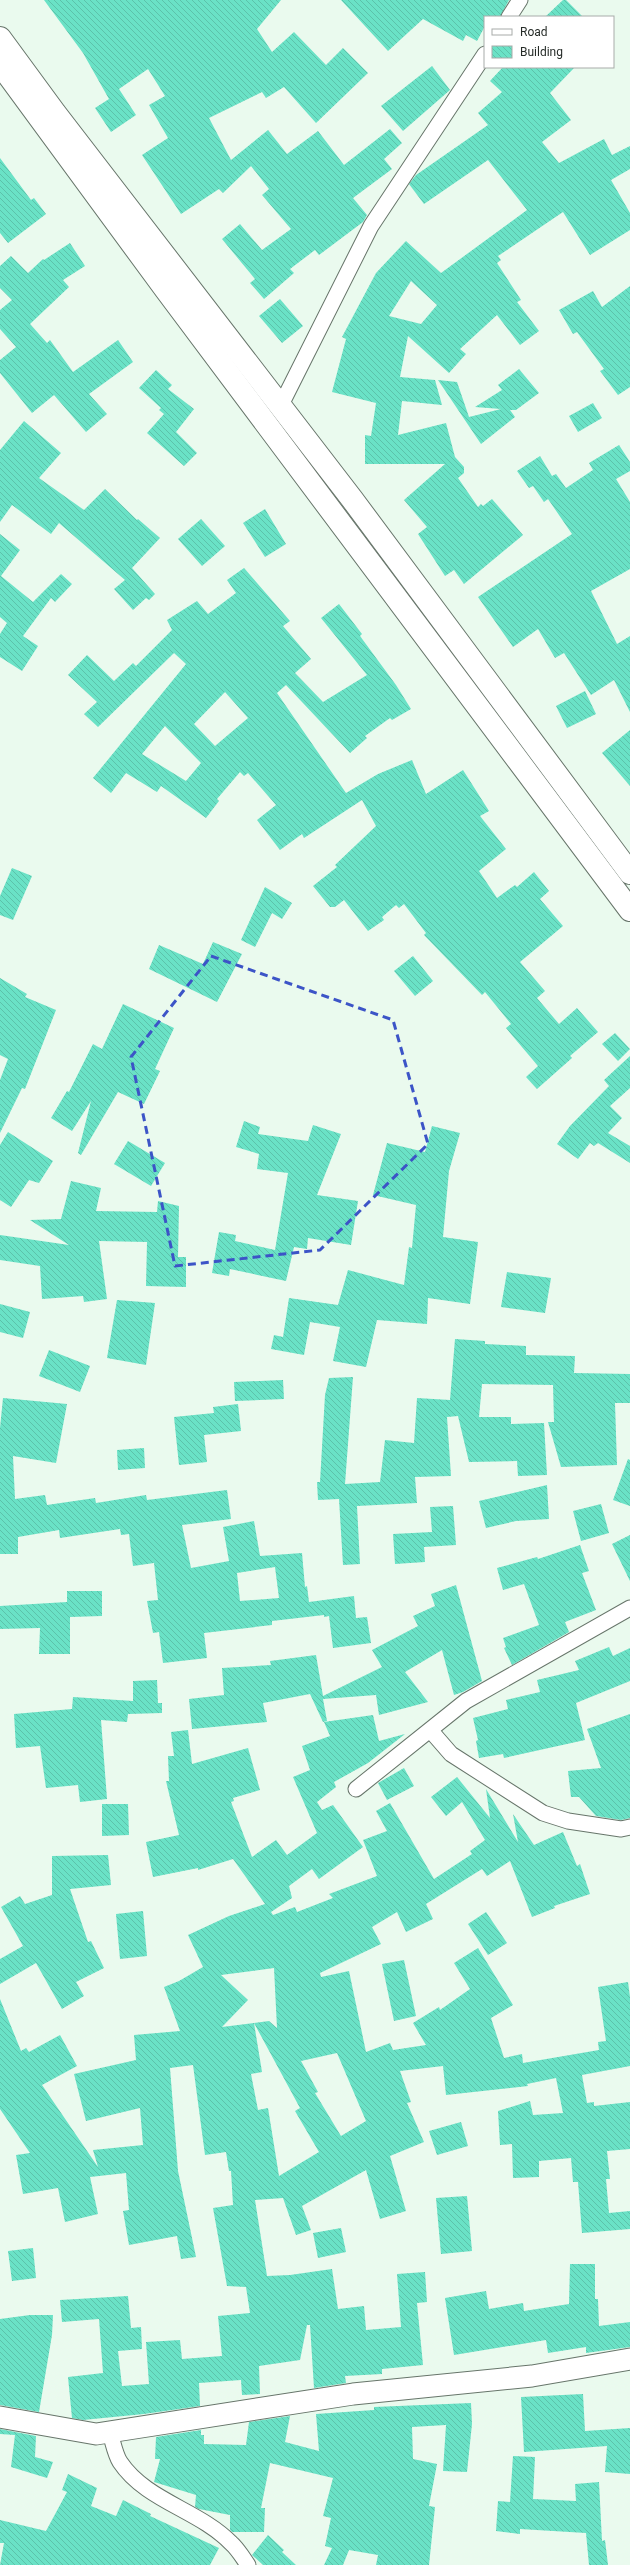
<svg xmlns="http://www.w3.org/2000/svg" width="630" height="2565" font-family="Roboto,sans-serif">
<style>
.building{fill:url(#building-back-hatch);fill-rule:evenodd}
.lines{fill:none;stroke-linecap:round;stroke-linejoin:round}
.street-casing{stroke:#67756a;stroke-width:17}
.secondary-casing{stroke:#67756a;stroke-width:23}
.primary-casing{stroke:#67756a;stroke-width:24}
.street{stroke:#fff;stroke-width:15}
.secondary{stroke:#fff;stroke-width:21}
.primary{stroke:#fff;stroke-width:22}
.marked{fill:none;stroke:#3c54c7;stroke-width:3;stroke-dasharray:8 5;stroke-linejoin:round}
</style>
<defs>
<pattern id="building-back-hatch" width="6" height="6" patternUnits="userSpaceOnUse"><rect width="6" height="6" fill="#6ae2c6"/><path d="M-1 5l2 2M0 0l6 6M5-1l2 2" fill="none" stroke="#5cc2aa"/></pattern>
</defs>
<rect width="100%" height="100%" fill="#eafaee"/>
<g class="building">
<path d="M44,0H281L257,29L272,52L294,32L326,65L343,48L368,73L316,123L284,87L266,98L262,92L209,118L231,160L268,130L287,154L318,131L344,165L390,129L402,143L384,159L392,169L353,198L367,215L363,222L319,255L315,250L290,269L294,273L264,299L250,283L255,279L222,239L240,224L262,250L291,229L262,195L269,189L251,166L223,193L219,189L181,214L142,155L168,138L149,105L165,96L148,69L119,89L136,115L111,132L95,108L109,99L83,53Z"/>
<path d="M341,0H509L500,17H485V26L477,41L466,35L463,41L423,19L388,51Z"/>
<path d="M563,0H566L583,17H545Z"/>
<path d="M432,66L450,90L403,131L381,106Z"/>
<path d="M503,67H575L550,93L571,120L542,142L559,163L604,139L612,155L630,146V169L611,180L630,213V230L590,255L563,212L498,256L501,260L497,263L521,300L517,302L539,331L520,345L497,315L460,349L466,354L449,373L408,336L400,377L435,380L442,405L402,401L398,435L446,423L455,457L464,467V473L458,478L478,507L481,504L483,506L492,499L523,535L464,584L454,570L445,576L418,534L427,527L404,500L445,464H365V435L371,436L376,403L332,392L346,339L342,337L376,273L406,241L441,273L527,210L488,160L424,204L409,184L416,175L488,125L478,113L502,92L490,81ZM411,281L437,305L421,324L389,316Z"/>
<path d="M0,158L31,200L34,198L46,214L8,243L0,233Z"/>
<path d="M70,243L85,266L63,280L69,287L30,324L47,343L50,340L73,372L118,340L133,362L89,394L107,414L86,432L54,395L32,413L0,373V360L16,347L0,329V310L12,300L0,288V266L11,256L28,273L43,259L44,260Z"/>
<path d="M630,286V387L618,395L600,371L604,369L577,332L573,334L559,310L593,291L602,307Z"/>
<path d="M280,299L303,326L282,343L259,316Z"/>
<path d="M519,369L539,393L516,410H510L515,417L481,444L438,380L457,382L469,417L501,409L475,407L502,390L498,385Z"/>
<path d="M156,370L172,385L168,389L194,409L176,432L197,453L184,466L147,433L164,414L159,410L161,408L139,388Z"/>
<path d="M593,403L602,418L578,432L569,416Z"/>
<path d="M24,421L61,453L39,478L84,510L105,489L137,520L138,519L160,538L132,568L155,594L149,600L146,598L133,610L114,589L125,580L59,523L51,534L12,505L0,522V450Z"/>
<path d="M619,445L630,462V471L616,479L630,502V569L591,591L617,644L630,636V712L614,680L591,695L564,653L555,658L538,629L513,647L478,597L572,534L548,499L544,502L533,486L529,488L517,471L540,456L552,476L556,474L566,488L593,470L589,463Z"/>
<path d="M265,509L286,544L265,557L243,523Z"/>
<path d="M201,519L225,546L202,566L178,539Z"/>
<path d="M0,534L20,550L1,576L33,602L61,574L72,584L55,602L51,598L23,636L38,646L22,671L0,657V634L7,623L0,617Z"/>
<path d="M244,568L290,621L283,626L311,659L295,673L323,702L367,675L321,618L339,604L362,634L360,636L396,685L411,709L392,720L390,718L365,736L367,738L350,753L286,685L277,693L346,793L378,774L412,760L426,794L463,770L489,811L480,816L506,849L479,871L497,898L515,885L517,887L534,872L549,891L540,899L563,926L520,962L545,991L537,998L559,1024L577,1008L598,1032L570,1056L572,1058L537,1089L526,1077L538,1066L506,1028L511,1024L485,992L482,995L424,935L426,933L404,904L399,908L396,905L382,917L384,920L368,931L344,900L335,907H330L313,886L337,867L335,865L376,826L362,800L304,838L302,834L280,850L257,820L276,805L248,773L244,776L240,772L217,799L219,801L206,818L161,786L157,792L126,773L111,793L93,778L186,664L174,653L98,727L84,714L97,702L68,675L87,655L114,681L133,663L136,666L172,630L167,620L197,601L208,614L236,593L227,580ZM225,692L248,718L215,746L194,724ZM165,726L201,763L186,781L142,754Z"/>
<path d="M585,691L596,714L567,728L556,706Z"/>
<path d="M630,730V786L602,753Z"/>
<path d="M12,868L32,876L13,920L0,915V896Z"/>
<path d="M265,887L292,903L282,919L272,913L255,947L241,940Z"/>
<path d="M213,942L242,954L217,1002L149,969L159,945L203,964Z"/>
<path d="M413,956L433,981L415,996L394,971Z"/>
<path d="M0,978L27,994L25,997L56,1010L25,1089L22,1088L0,1133V1080L8,1059L0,1055Z"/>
<path d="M123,1004L174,1028L155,1069L160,1071L144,1104L118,1092L81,1155L78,1153L91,1101L72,1131L51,1118L67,1091L69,1092L93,1044L102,1049Z"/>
<path d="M615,1033L630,1049L618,1061L602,1044Z"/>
<path d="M630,1056V1088L610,1106L622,1118L608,1133L630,1146V1163L598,1143L594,1146L590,1143L578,1159L557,1144L570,1126L609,1086L604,1080Z"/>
<path d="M244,1121L260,1127L258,1134L308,1141L313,1125L341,1134L317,1195L358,1201L351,1245L308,1238L307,1249L294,1247L286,1281L230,1269L229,1276L212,1273L219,1232L236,1235L235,1241L275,1250L288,1173L257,1169L259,1154L236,1147Z"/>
<path d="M432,1126L460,1133L449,1171L443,1237L478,1242L470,1304L428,1298L427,1324L377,1320L366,1367L333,1361L340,1327L310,1322L304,1355L271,1349L274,1335L283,1337L289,1298L338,1305L348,1270L404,1285L409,1247L412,1248L416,1205L373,1195L387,1143L425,1152Z"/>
<path d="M8,1132L53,1161L39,1183L29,1180L11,1207L0,1200V1145Z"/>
<path d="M128,1141L165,1163L151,1186L114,1164Z"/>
<path d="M71,1181L101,1188L96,1211L157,1212L158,1201L179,1206L178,1257H186V1287L146,1286L147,1242L99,1241L107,1299L84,1302L83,1296L42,1299L40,1266L0,1260V1235L69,1245L30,1220L61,1219Z"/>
<path d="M507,1272L551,1278L545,1313L501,1307Z"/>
<path d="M117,1300L155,1303L146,1365L107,1358Z"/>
<path d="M0,1304L30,1312L23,1338L0,1332Z"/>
<path d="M455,1339L485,1341V1344L526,1346V1355L575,1356L574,1373L630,1374V1403H615L617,1465L561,1467L548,1422H554L553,1385L482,1384L479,1417H511V1424L544,1423L547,1475L518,1476L517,1461L469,1462L458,1416L447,1417L451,1476L415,1477L417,1503L357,1506L360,1564L343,1565L339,1499L318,1500L317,1482H320L325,1395L329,1378L353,1377L345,1484L380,1482L385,1440L414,1443L417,1398L450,1400Z"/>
<path d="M49,1350L90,1366L80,1392L39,1376Z"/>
<path d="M283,1380L284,1399L235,1401L234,1382Z"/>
<path d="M3,1398L67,1404L56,1463L13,1456L15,1499L45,1495L47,1505L95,1498L96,1503L146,1495L147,1500L227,1490L231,1519L182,1525L191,1568L229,1561L223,1527L254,1521L260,1556L302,1553L305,1587L307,1586L309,1602L354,1596L356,1618L367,1617L371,1643L333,1648L329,1616L324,1617V1615L272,1621V1625L204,1633L207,1658L163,1663L159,1632L153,1633L147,1601L158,1600L154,1563L133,1566L129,1534L121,1535L120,1529L60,1538L59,1530L18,1537V1554H0V1428ZM275,1567L279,1598L240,1601L237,1573Z"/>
<path d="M238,1404L241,1431L204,1435L207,1462L179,1465L174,1417L214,1413L213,1407Z"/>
<path d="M144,1448L145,1468L118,1470L117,1450Z"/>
<path d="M628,1459L630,1460V1506L613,1500Z"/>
<path d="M547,1485L549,1519L516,1521L486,1528L479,1501Z"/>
<path d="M601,1504L609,1533L581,1541L573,1511Z"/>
<path d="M453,1506L456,1545L424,1547L425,1562L395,1564L393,1534L432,1532L430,1507Z"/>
<path d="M630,1535V1581L612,1544Z"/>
<path d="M580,1545L589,1571L582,1573L596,1610L565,1622L569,1632L512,1665L504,1648L506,1647L503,1638L539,1625L524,1584L503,1590L497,1568L537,1557L538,1559Z"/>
<path d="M456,1585L482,1681L463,1692L454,1695L442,1650L405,1672L428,1702L379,1715L376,1695L323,1699L327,1721L323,1722L310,1694L263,1703L267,1722L192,1729L189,1699L224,1695L222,1668L271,1665L270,1661L316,1655L323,1696L382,1667L372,1650L418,1626L413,1616L435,1606L431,1594Z"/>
<path d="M67,1591H102V1616L70,1617V1654H39L40,1628L0,1629V1606L67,1602Z"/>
<path d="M609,1647L613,1656L630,1648V1681L576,1703L585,1740L504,1758L503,1754L479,1758L476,1741L478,1740L473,1718L508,1709L506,1700L540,1692L537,1680L579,1670L575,1661Z"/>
<path d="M157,1680L158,1703H162V1713L128,1714L127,1722L101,1720L107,1799L80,1802L78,1785L46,1788L40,1746L16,1748L14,1714L72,1709L73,1697L133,1701V1681Z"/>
<path d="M630,1714V1818L621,1820L596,1816L579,1797H571L568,1771L601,1768L587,1729Z"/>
<path d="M373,1715L379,1741L405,1734L368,1763L334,1782L336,1787L317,1802L322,1810L333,1805L363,1847L319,1879L312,1869L289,1886L292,1898L271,1912L273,1915L295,1907L297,1912L333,1898L329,1894L377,1876L363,1840L387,1831L376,1811L390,1803L434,1879L472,1854L470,1851L485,1840L462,1802L446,1816L431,1797L457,1777L490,1818L486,1789L518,1842L513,1814L534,1845L563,1832L577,1866L580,1864L590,1894L554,1906L555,1908L532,1917L510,1861L487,1876L482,1869L426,1904L433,1919L406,1932L397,1912L372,1927L381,1944L320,1973L321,1977L349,1971L366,2052L390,2043L393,2050L426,2045L413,2023L439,2007L440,2010L470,1989L454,1963L478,1948L513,2005L491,2018L504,2058L522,2054L523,2063L599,2050L598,2042L606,2041L598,1987L628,1982L630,1997V2066L582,2075L587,2103L594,2102V2106L630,2102V2149L607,2151L610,2179H606L609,2213L630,2211V2229L582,2233L578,2182H573L571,2158L539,2161V2177L513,2178L512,2144L500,2145L498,2111L530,2101L533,2115L563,2113L556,2078L527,2084L528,2086L446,2095L443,2066L400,2071L411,2102L407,2103L424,2142L390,2156L406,2211L380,2219L366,2170L302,2206L311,2230L296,2235L283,2198L255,2200L267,2276L290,2275L332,2269L338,2309L364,2306L366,2330L401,2327L397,2274L425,2272L427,2302L417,2303L423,2365L382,2369V2374L345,2376L346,2383L314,2388L310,2325H307L300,2360L259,2366L260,2394L242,2395L241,2380L199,2383L200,2406L144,2414L83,2420L72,2418L68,2377L103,2373L99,2319L62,2322L60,2300L128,2296L131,2328L141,2327L142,2349L118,2351L122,2386L149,2384L146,2342L180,2340L182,2359L222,2356L218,2316L250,2313L246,2287L227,2286L213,2208L233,2205L231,2171H229L226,2152L205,2155L193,2065L170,2068L178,2171L196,2257L181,2259L177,2236L129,2245L123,2211L129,2210L126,2173L90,2177L98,2214L65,2222L58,2188L23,2194L16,2155L30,2153L0,2109V1999L21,2051L26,2048L29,2052L60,2035L77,2066L42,2085L98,2167L93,2150L143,2145L140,2108L86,2121L74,2074L136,2060L134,2035L180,2031L164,1987L179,1981L203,1967L188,1935L229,1916L265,1904L233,1859L198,1870V1868L153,1877L146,1842L179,1835L166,1781H169L168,1756H174L171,1732L188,1730L192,1764L248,1748L260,1790L233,1798L234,1801L231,1802L252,1857L276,1840L287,1855L317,1833L293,1777L310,1770L302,1746L330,1736L324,1722ZM274,1968L277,2028L269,2021L254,2023L300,2108L295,2111L319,2152L279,2176L268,2108L258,2110L251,2074L262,2072L254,2023L222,2027L248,2000L221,1975ZM337,2053L366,2121L341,2136L315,2093L318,2092L301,2061Z"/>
<path d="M404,1768L414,1786L387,1800L378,1783Z"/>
<path d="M102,1804H128L129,1835L102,1836Z"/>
<path d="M108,1855L111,1885L70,1889L88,1942L91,1941L104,1968L76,1982L84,1996L62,2009L36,1963L0,1984V1959L23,1946L1,1907L20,1896L25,1904L52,1895V1856Z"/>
<path d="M143,1911L147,1956L120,1959L116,1914Z"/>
<path d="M486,1912L507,1943L488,1955L468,1924Z"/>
<path d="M404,1960L416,2016L394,2021L382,1964Z"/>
<path d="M461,2122L468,2146L437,2155L429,2131Z"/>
<path d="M467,2196L472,2251L441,2254L436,2198Z"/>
<path d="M341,2228L346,2252L318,2258L313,2233Z"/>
<path d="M33,2248L36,2278L12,2281L8,2251Z"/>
<path d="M570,2264H595V2299H598L599,2326L630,2322V2347L586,2353V2347L548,2353L546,2340L454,2355L445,2298L486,2291L489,2309L523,2303L524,2311L569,2304Z"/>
<path d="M30,2315H53L52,2335L39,2412L0,2405V2319Z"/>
<path d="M583,2394L585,2431L630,2428V2474L605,2472L607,2446L524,2452L521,2397Z"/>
<path d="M471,2403L472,2424L467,2472L443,2471L446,2425L412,2427L413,2459L437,2464L429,2506L435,2507L429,2565H376L378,2555L349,2550L343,2565H324L332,2548L325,2546L331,2518L323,2516L333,2478L270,2463L261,2508H265L264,2532H232L230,2530V2515L199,2509L195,2507L196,2495L154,2482L160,2459H155L156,2437L201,2430V2435H204V2444L246,2445L249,2422L290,2416L285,2442L319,2451L316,2414L374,2410V2407Z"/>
<path d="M0,2429L36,2436L35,2457L53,2462L47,2478L11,2467L15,2435L0,2434Z"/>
<path d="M513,2456L535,2457L533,2499L576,2501L575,2484L599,2482L602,2541L605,2540L608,2565H589L586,2533L520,2529V2534L496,2531L498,2501L510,2502Z"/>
<path d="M68,2474L97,2488L91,2506L116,2516L123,2500L151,2514L150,2516L219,2548L210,2565H0L4,2543H0V2520L46,2531L67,2492L62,2490Z"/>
<path d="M268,2535L284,2550L282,2552L296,2565H263L252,2555Z"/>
</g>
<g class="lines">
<g class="street-casing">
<g id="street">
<path d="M509,17L520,0"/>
<path d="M280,407L371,226L485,54"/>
<path d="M431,1731L451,1754L543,1813L568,1821L621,1829L630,1827"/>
<path d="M356,1789L466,1701L630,1608"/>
<path d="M110,2433C113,2442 115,2454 120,2462C146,2501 199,2510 231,2543C238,2549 243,2558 248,2565"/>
</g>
</g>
<g class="secondary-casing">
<path id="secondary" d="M0,2417L96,2434L353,2394L532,2376L630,2359"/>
</g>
<g class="primary-casing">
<g id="primary">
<path d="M0,38L55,113L352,499L630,873"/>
<path d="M0,64L166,290L630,910"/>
</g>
</g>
<use href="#street" class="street"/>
<use href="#secondary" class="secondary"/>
<use href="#primary" class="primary"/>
</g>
<path class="marked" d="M211,956L393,1020L428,1144L320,1250L175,1266L131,1057Z"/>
<rect x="484" y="16" width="130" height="52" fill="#ffffff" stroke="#a8aba9"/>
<rect x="492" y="29" width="20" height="6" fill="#ffffff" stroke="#a8aba9"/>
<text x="520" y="36" font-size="12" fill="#262c28">Road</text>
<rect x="492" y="46" width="20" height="12" fill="url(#building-back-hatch)" stroke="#a8aba9"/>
<text x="520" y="56" font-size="12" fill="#262c28">Building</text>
</svg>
